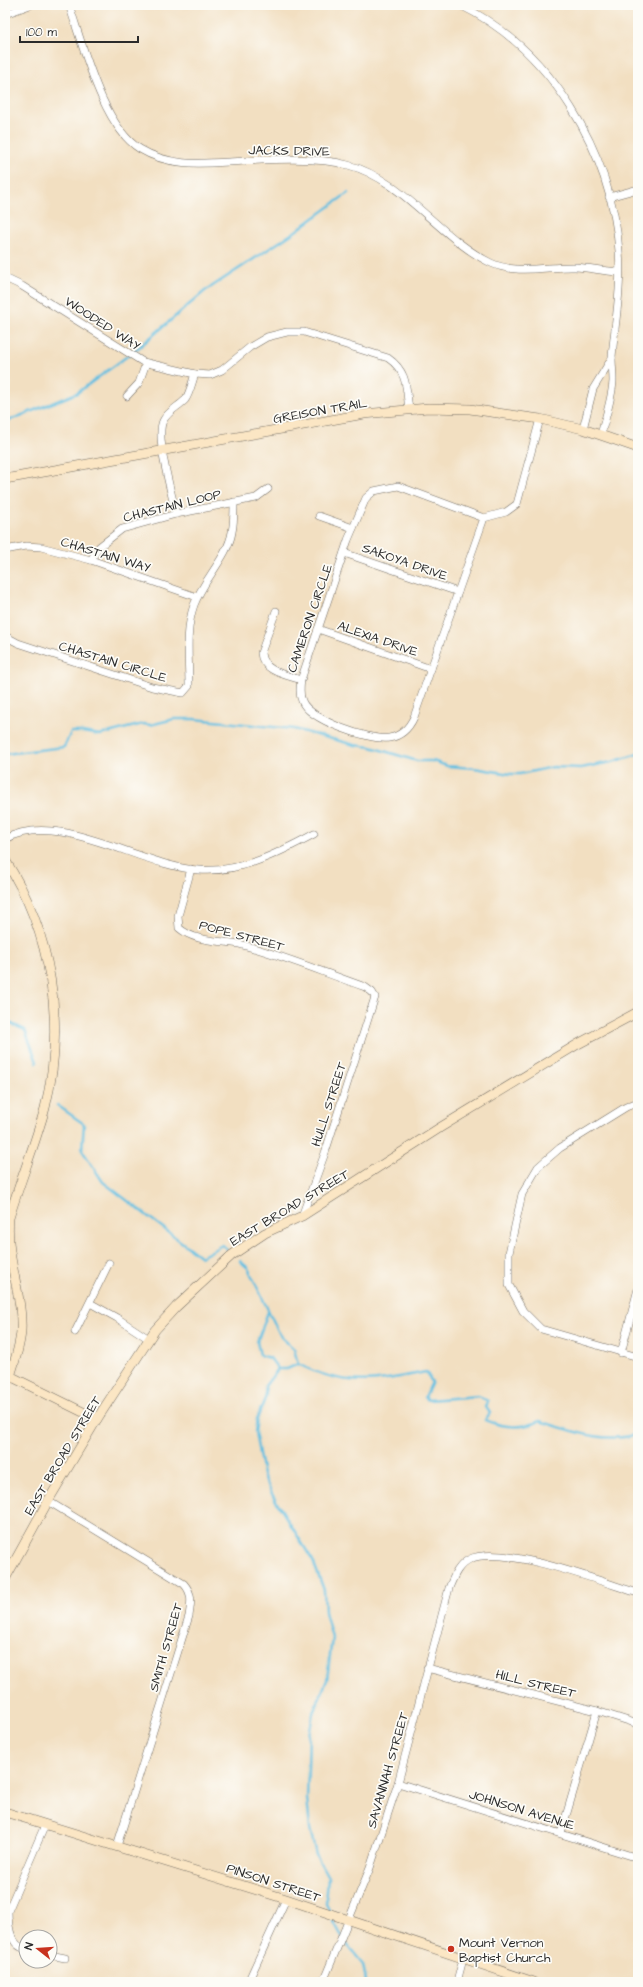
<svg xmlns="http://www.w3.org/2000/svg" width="643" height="1987" font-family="'Architects Daughter',sans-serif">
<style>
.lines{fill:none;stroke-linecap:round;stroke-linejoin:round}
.stream{stroke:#63bfe1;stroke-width:2.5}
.street-casing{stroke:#716a60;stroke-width:8}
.secondary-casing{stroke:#716a60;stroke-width:10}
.street{stroke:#fff;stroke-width:7}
.secondary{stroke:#fbe6c4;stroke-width:9}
.poi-dot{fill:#c8321e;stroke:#fdfcf7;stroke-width:1.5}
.labels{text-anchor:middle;stroke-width:3.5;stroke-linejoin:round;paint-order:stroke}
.street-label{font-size:13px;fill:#2b2b2b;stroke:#fdfcf7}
.poi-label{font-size:13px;fill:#2b2b2b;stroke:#fdfcf7;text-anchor:start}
</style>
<rect width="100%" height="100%" fill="#fdfcf7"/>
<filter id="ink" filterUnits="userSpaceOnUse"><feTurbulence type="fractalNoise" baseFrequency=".025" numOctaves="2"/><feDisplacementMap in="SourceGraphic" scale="8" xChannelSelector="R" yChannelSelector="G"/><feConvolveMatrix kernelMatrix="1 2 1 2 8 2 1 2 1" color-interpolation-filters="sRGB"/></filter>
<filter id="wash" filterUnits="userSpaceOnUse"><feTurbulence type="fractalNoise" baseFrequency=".012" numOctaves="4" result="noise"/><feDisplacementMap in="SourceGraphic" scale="16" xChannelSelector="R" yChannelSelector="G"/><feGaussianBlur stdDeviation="0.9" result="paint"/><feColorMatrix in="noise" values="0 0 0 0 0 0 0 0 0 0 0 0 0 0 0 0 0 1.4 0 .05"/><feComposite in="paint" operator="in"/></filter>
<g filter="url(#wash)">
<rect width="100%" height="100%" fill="#f2dfc1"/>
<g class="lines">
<g class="stream">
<path d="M5,422L77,393L137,349L205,291L293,233L348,193"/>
<path d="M5,754L64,747L71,732H82L100,735L143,724L150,725L174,719H194L294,729L355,745L371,747L417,761H433L447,766L474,768L510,774H520L553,767L581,768L612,762L638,754"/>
<path d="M5,1021L25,1030L37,1062"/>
<path d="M57,1105L84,1124L82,1150L103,1182L201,1257L222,1245L227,1249"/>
<path d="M240,1261L248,1268L281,1337L294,1349L298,1364C346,1388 375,1382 426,1372L432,1382L425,1397L428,1400L478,1396L488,1401L486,1407L490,1413L485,1420C502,1427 522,1429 540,1421C571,1431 606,1444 638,1434"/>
<path d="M268,1312L257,1342L260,1355L270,1358L278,1369L265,1386L266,1396L257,1419L255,1432L263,1475L273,1496L313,1561L324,1590L325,1612L332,1638L327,1680L313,1713L309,1736L307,1799L310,1829L316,1855L328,1877L326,1903L329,1910"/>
<path d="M278,1369H287L298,1364"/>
<path d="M331,1917L345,1942L363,1964L366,1982"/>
</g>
</g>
</g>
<g filter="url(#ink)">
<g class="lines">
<g class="street-casing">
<g id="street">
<path d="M69,5C83,45 103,127 140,149C168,166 198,164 229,162C264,160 314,156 348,165C403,179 439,238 491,263C517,275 548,266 575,267C590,268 604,271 619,272"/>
<path d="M460,5C551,49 612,152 619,251C622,287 615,322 612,357C612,365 613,373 613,381C612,399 605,418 601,435"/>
<path d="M5,14L30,5"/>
<path d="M609,197L638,189"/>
<path d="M5,278L22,286L143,362L195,374C192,382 190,393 185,400C178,407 168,411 163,421C155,437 172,494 176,514"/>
<path d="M195,374L210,375L222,370L250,347L267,337L287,332H304L388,358C408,372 406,388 409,410"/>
<path d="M127,396L139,383L146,363"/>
<path d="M583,429L593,389L612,358"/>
<path d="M319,516L353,528"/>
<path d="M484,518L414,717C409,728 402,736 389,738C370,741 309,720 302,701C299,694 300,687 301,680L348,540L366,498L374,491L398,486L484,518L506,512L517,504L540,419"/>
<path d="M5,550L26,546L41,547L91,560L197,597"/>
<path d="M344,553L458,592"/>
<path d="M91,560L99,547L122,529L176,514L256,498L268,489"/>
<path d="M276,611L261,653C262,671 286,675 301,680"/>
<path d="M318,629L431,669"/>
<path d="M5,636L18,643L152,687L183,693L189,686C189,660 185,630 194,605C203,580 228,557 232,532C234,523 234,512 234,502"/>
<path d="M5,839C59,809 141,867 199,870C240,873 279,853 314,834"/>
<path d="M191,869L178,916L179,928C196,943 223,940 243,945C284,956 325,973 365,987L372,992L375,997L325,1153L302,1216"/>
<path d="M638,1102L626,1107L560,1148L538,1167L522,1194L509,1253V1285L523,1311L541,1329L638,1357"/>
<path d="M90,1303L117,1318L149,1339"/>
<path d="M75,1332L109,1263"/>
<path d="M621,1353L638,1289"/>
<path d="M5,1374L10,1376L5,1387"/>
<path d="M48,1501L184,1584C193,1594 191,1603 189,1616L117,1846"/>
<path d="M427,1668L597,1711L638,1724"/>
<path d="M398,1783L638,1858"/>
<path d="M561,1833L597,1711"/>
<path d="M26,1949C10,1946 8,1924 8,1911L45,1825"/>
<path d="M50,1955L65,1958"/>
<path d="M248,1982L286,1899"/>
<path d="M323,1982L370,1868L398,1783L449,1588C454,1576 458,1565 470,1559C502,1544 602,1582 638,1593"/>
<path d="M457,1982L463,1959"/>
</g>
</g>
<g class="secondary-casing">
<g id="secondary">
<path d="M5,479L364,414L428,408L470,409L540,419L583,429L638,448"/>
<path d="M5,860C52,932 66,1025 45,1108C35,1145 20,1181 9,1218C5,1258 23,1293 21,1331C20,1346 15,1361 10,1376L97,1419"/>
<path d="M5,1579L48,1501L97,1419L155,1330L176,1307L232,1255L265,1233L302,1216L441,1127L578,1044L638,1012"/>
<path d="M5,1812L286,1899L534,1982"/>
</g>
</g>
<use href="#street" class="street"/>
<use href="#secondary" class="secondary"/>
</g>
</g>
<circle class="poi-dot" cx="451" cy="1949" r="4"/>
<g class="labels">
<g class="street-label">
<text transform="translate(289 150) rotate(1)" y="5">JACKS DRIVE</text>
<text transform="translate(103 323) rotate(33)" y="5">WOODED WAY</text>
<text transform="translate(320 410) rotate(-10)" y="5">GREISON TRAIL</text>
<text transform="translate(172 505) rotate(-14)" y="5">CHASTAIN LOOP</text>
<text transform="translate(106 554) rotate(17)" y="5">CHASTAIN WAY</text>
<text transform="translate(405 561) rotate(19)" y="5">SAKOYA DRIVE</text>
<text transform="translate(309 618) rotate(-71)" y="5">CAMERON CIRCLE</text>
<text transform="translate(378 638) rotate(19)" y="5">ALEXIA DRIVE</text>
<text transform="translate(113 661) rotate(17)" y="5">CHASTAIN CIRCLE</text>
<text transform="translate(242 935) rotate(15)" y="5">POPE STREET</text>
<text transform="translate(328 1104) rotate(-72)" y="5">HULL STREET</text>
<text transform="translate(289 1207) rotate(-31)" y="5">EAST BROAD STREET</text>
<text transform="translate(62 1455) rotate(-59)" y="5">EAST BROAD STREET</text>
<text transform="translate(165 1647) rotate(-74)" y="5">SMITH STREET</text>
<text transform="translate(536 1683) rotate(14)" y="5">HILL STREET</text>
<text transform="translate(387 1770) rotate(-74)" y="5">SAVANNAH STREET</text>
<text transform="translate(522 1809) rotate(17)" y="5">JOHNSON AVENUE</text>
<text transform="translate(274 1882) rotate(18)" y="5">PINSON STREET</text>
</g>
<g class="poi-label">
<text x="459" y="1947">Mount Vernon<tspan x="459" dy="15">Baptist Church</tspan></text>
</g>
</g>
<rect width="643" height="1987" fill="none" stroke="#fdfcf7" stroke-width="20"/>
<g transform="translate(38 1949) rotate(287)"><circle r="19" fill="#fdfcf7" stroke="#a9a8a5"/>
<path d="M0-3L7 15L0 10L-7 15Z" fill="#c8321e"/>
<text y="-6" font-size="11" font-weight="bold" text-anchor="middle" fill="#2b2b2b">N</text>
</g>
<path d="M20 36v6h118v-6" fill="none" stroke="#2b2b2b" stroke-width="2"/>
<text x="26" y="36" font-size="12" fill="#2b2b2b" stroke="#fdfcf7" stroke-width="3" paint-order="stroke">100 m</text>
</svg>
